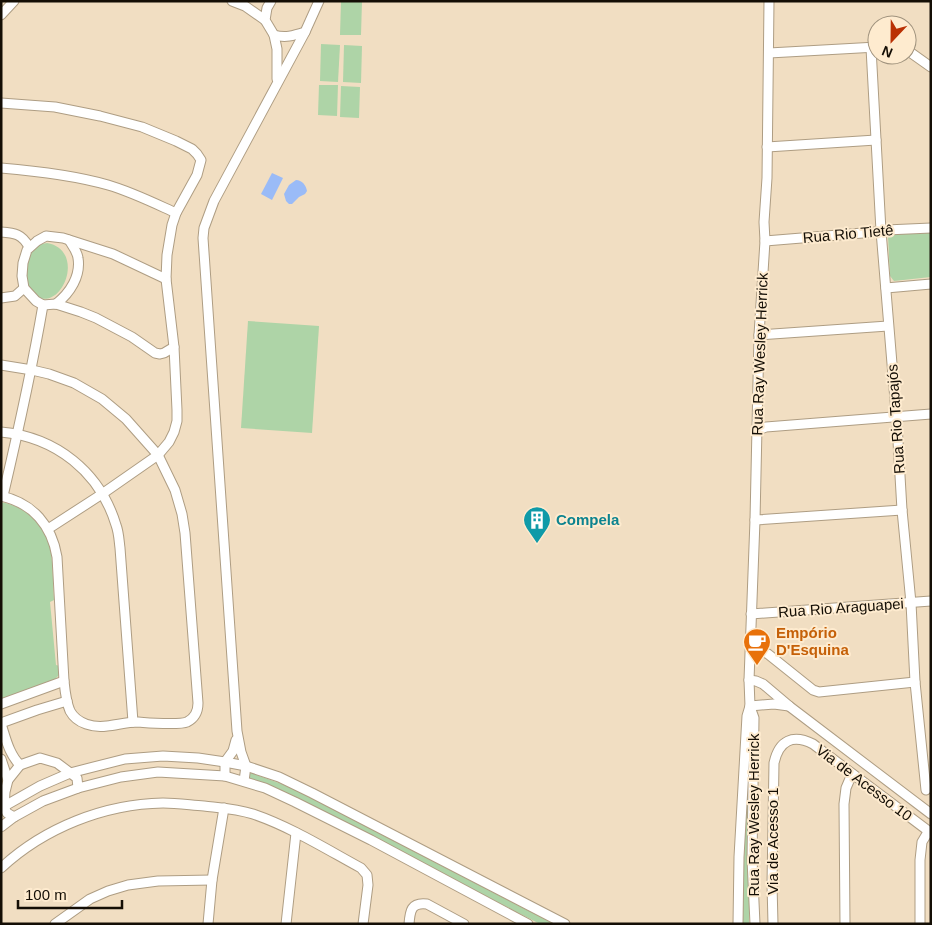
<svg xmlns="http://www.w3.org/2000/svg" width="932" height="925" font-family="Arial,sans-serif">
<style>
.green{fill:#aed4a7}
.water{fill:#9abbf7}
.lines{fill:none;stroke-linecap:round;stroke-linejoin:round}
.minor-casing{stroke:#ae9d83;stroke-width:11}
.minor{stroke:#fff;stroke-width:9}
.labels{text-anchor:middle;stroke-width:4;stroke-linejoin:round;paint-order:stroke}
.street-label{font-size:15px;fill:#140e05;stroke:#feebcf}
.culture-label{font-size:15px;font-weight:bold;fill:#0d838f;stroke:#feebcf;text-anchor:start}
.food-label{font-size:15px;font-weight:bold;fill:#c56008;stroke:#feebcf;text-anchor:start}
</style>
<rect width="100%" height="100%" fill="#f1dec2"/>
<g class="green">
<path d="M341,1H362L361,35H340Z"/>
<path d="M321,44L340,45L338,82L320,81Z"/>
<path d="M344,45L362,46L361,83L343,82Z"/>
<path d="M319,85H338L337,116L318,115Z"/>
<path d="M341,86L360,87L359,118L340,117Z"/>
<path d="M931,233V277L894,281L890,276L888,236L890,234Z"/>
<path d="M47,243C86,250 63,310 37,297C32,294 28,287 24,283C27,265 24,246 47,243Z"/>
<path d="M248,321L319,326L312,433L241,428Z"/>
<path d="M1,502C23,506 46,523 50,546C53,563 53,583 54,600L50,602L56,665L60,666V674L54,680L1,699Z"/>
<path d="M750,758L749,924H742L746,799Z"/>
<path d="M251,773L290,787L554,924H540L308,804L248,777L249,774Z"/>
</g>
<g class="water">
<path d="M272,173L283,178L272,200L261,194Z"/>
<path d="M296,180C302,180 306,185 307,191L305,194L299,197L292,204H289L286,201L284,194L289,185Z"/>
</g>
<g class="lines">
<g class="minor-casing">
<g id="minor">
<path d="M232,1L245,6L265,20"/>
<path d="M271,1L267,8L265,20L274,35C285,38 293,36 305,32L319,1"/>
<path d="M1,15L14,1"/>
<path d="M274,35L277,49V79"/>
<path d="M871,48L881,231L897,424L902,510L911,603L915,682L926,790"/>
<path d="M907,50L931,67"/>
<path d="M769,53L877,47"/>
<path d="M1,103L55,107L100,116L142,127L176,141L192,149L197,154L201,160L197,175L176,213L172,225L167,255L166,279L174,347L177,410V421L174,432L169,442L158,455L102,494L48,529"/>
<path d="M767,147L876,140"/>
<path d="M1,168C37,171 73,175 108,185C132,192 154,203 176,213"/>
<path d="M1,232C15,233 22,234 29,247"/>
<path d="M765,241L875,232L886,230L931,228"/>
<path d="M166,279L113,254L63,238L46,236L37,241L27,250L23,263L22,276L24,288L36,301L43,305L56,304L81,312L96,318L132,337L155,353L160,354L164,353L174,347"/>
<path d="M886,288L931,284"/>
<path d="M1,298L15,296L24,288"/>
<path d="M56,304C70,293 81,276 78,258C77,251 72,245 69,240"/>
<path d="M759,335L888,326"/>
<path d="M1,365L32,370L49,374L74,383L102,399L126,419L158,455L175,490L182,514L185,533L198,703C198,711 195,718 187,722C180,725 147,723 138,722C127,722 117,725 107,726C94,728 77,724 70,711C66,702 65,691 64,681L57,557C52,526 33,503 1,496"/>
<path d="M756,431L766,427L931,414"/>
<path d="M1,432C56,437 100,472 116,525C119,533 119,541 120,548L133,722"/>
<path d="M3,496C18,432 32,369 43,305"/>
<path d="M755,520L902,510"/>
<path d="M751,614L931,601"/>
<path d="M751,646L768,654L813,690L819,692L915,682"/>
<path d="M749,680L756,681L763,684L789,706L931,814"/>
<path d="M1,704L64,681"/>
<path d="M750,706L774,704L789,706"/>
<path d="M750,707L754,718L752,859L755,924"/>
<path d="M1,723L37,710L67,701"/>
<path d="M1,724C6,739 9,754 20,765"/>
<path d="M1,759L8,780"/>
<path d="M225,776V762L233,751L236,740"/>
<path d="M244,781L246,766L241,752L237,731L203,238L204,228L214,201L305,32"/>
<path d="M1,808L40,786L70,773L125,759L163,756L198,758L225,762L246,766L279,777L312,793L565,924"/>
<path d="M14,817L7,813L4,807L5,792L8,780L20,765L40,758L57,763L77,778L78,788"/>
<path d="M1,827L14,817L43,801L78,788L121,777L158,772L225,776L265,788L295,802L371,840L528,924"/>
<path d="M1,868C44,828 104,804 163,803C177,803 190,805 204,806C221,808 237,809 253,814C291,827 326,849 361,868L367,875L368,885L363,924"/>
<path d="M55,924L90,899L108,891L128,885L158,881L212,880"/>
<path d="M208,924L212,880L224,808"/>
<path d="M286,924L296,833"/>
<path d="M409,924C410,911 411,902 427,904L464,924"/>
<path d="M738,924L739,857L747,716L750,706L749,680L755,520L759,335L765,241L764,222L767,178L769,1"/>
<path d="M773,924L772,884L774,763C779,740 793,734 813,744L931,833"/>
<path d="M845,924L844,804L846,788L852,774"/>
<path d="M920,924V860L922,842L928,832"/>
</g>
</g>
<use href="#minor" class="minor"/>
</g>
<defs>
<g id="building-pin" transform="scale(1.4375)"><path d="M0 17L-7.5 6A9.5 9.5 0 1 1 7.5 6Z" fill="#0f9aa8" stroke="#feebcf"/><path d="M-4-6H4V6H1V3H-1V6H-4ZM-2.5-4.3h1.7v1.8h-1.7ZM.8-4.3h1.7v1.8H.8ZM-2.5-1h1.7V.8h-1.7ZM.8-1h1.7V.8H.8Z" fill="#fff"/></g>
<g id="cafe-pin" transform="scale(1.4375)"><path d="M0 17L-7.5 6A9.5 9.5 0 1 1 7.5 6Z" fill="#e8710a" stroke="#feebcf"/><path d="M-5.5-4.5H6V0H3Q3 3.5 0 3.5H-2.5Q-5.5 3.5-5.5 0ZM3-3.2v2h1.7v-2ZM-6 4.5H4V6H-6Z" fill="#fff"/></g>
</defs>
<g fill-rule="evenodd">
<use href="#building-pin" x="537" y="520"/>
<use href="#cafe-pin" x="757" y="642"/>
</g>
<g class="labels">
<g class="street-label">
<text transform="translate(848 234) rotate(-5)" y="5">Rua Rio Tietê</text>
<text transform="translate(760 354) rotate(-88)" y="5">Rua Ray Wesley Herrick</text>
<text transform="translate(896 419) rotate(-94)" y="5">Rua Rio Tapajós</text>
<text transform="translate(841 608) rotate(-4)" y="5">Rua Rio Araguapei</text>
<text transform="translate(864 783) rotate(37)" y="5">Via de Acesso 10</text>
<text transform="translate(754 815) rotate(-90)" y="5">Rua Ray Wesley Herrick</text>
<text transform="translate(773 841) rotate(-90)" y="5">Via de Acesso 1</text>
</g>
<g class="culture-label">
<text x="556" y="525">Compela</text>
</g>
<g class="food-label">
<text x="776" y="638">Empório<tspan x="776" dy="17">D'Esquina</tspan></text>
</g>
</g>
<rect width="932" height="925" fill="none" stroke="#140e05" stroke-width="5"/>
<g transform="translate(892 40) rotate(202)"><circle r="24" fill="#feebcf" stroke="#a0937e"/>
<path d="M0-4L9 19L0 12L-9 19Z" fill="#ba3003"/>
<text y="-8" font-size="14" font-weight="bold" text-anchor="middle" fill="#140e05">N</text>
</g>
<path d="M18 900v8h104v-8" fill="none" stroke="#140e05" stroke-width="2.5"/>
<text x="25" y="900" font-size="15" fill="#140e05" stroke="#feebcf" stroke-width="4" paint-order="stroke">100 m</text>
</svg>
